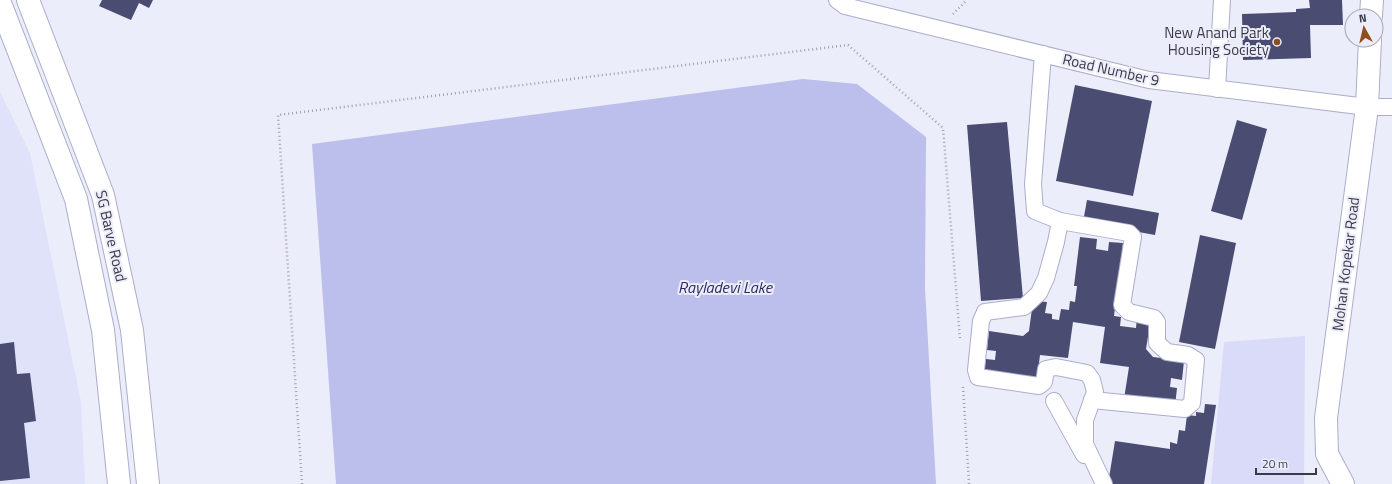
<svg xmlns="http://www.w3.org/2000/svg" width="1392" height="484" font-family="'Titillium Web',sans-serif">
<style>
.built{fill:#e0e2f9}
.green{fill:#d9dbf9}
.water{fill:#bcbeeb}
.building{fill:#4a4c71}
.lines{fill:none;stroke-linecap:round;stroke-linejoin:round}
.street-casing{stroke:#abadca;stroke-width:18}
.secondary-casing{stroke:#abadca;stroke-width:24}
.path{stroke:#9fa0ac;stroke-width:2.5;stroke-dasharray:1 3;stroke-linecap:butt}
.street{stroke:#fff;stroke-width:16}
.secondary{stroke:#fff;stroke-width:22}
.poi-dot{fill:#904e1b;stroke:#ecedfa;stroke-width:1.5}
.labels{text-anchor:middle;stroke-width:4;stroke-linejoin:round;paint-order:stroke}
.poi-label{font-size:15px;fill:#3a3b47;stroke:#ecedfa;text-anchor:end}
.street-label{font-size:15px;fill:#3a3b47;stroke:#ecedfa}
.water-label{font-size:16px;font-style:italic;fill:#2b285d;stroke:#ecedfa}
</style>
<rect width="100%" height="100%" fill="#ecedfa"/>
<path class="built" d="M0,92L30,153L81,402L85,484H0Z"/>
<path class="green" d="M1305,336L1304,484H1211L1224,342Z"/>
<path class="water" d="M803,79L857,84L926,137L925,288L936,484H336L312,144Z"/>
<g class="building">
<path d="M102,0H153L149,8L139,3L131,20L99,6Z"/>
<path d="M1309,0H1342L1343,25H1310L1311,58L1243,60L1242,14L1296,12V9L1310,8Z"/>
<path d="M1075,85L1152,101L1133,196L1056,181Z"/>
<path d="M1237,120L1267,129L1242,220L1211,211Z"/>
<path d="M1007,122L1023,298L981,301L967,125Z"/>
<path d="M1087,200L1159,213L1155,235L1083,222Z"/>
<path d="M1200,235L1236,243L1215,349L1179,342Z"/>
<path d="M1080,237L1097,239L1096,249L1108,251L1109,242L1123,243L1114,316L1121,317L1120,326L1136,328L1137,316L1151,318L1146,349L1153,357L1184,361L1182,380L1171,378L1170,387L1177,388L1175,406L1124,399L1129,367L1100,363L1105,327L1073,322L1068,358L1040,355L1037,379L984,372L986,359L995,360L996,351L987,350L989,331L1023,336L1029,331L1033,301L1047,302L1045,313L1052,314V319L1059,320L1061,309L1069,310L1070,301L1075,302L1077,286H1074Z"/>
<path d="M14,342L17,374L30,373L36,421L24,423L30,478L0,481V344Z"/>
<path d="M1205,404L1216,405L1204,484H1108L1115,441L1170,449V442L1177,444L1179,430L1185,431L1187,415L1196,416V412L1204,413Z"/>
</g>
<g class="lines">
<g class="street-casing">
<g id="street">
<path d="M837,0L845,6L1149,80L1367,107H1392"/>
<path d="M1043,54L1033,184L1035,211L1060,221L1056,242L1046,278L1039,293L1024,307L985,312L981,321L976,370L978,377L1039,386L1044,382L1046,369L1056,367L1087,373L1092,380L1095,392L1085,420V444L1104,484"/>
<path d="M1217,89L1222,0"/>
<path d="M1060,221L1129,233L1133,237L1122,305L1129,312L1154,318L1157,322V343L1167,352L1188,355L1196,360L1192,403L1185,409L1092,400"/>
<path d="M1054,401L1084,455"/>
</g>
</g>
<g class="secondary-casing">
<g id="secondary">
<path d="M28,0L103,195L132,330L148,484"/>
<path d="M0,3L76,199L103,330L119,484"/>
<path d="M1371,16L1372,0"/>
<path d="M1343,484L1327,454L1326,418L1367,107L1370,40"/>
</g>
</g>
<g class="path">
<path d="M953,14L967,0"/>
<path d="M963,387L969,484"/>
<path d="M302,484L278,115L848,45L943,128L960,339"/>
</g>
<use href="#street" class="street"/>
<use href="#secondary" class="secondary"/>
</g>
<circle class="poi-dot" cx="1277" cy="42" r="4"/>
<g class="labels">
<g class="poi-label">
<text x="1269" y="38">New Anand Park<tspan x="1269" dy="17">Housing Society</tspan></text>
</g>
<g class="street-label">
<text transform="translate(1111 70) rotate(13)" y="5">Road Number 9</text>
<text transform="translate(111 236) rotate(77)" y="5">SG Barve Road</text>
<text transform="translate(1346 264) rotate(-83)" y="5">Mohan Kopekar Road</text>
</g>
<g class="water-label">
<text x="725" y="293">Rayladevi Lake</text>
</g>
</g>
<g transform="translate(1364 28) rotate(352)"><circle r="19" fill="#ecedfa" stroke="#a5a6b2"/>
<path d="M0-3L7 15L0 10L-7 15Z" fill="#904e1b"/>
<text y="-6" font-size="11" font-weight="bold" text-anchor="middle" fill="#3a3b47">N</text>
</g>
<path d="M1256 468v6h60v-6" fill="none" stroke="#3a3b47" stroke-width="2"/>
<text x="1262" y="468" font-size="12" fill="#3a3b47" stroke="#ecedfa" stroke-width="3" paint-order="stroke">20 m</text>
</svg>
